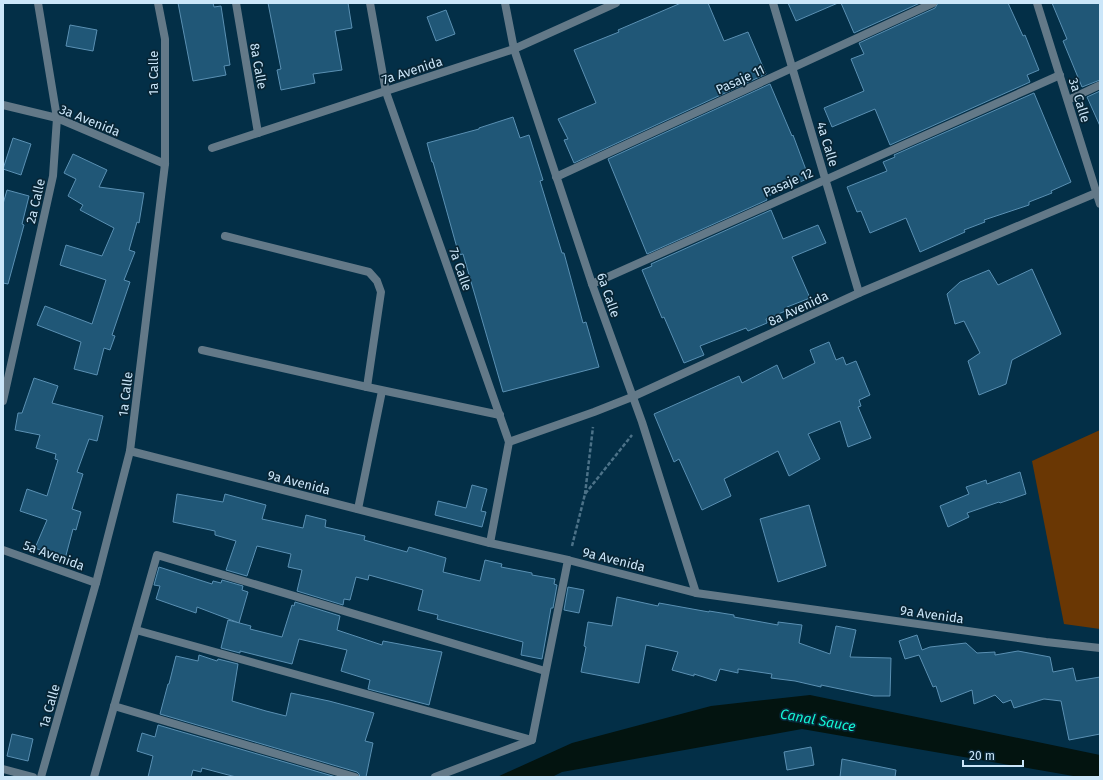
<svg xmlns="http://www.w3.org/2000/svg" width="1103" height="780" font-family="'Fira Sans',sans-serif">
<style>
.green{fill:#6a3704}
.water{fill:#031410}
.building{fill:#205777;stroke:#5a90b3}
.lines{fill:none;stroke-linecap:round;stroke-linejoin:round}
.path{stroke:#4c7288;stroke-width:2.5;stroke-dasharray:4 2;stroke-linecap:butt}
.lane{stroke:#637988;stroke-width:8}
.street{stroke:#637988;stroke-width:8}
.labels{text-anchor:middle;stroke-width:3.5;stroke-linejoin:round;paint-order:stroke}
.street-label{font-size:13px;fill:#cbe6f9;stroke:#082535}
.water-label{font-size:14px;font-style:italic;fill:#14f7d6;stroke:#082535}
</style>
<rect width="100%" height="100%" fill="#032f47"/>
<path class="green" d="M1100,430V629L1064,624L1032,461Z"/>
<path class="water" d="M810,695L1100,755V777H1079L802,729L562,772L552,777H497L572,743L711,706Z"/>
<g class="building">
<path d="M178,3H213L214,7L221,6L230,65L224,66L226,75L193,81Z"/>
<path d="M268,3H348L352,28L335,31L342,70L313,74L315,83L281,90L277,70L281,69Z"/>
<path d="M681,3H708L724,41L748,32L766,74L574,163L564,140L568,139L558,119L596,103L574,50L619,32L618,30Z"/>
<path d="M788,3H838L796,21Z"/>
<path d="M841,3H920L854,33Z"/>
<path d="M938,3H1008L1023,36L1025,35L1039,70L1027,75L1030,82L890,145L875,109L832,127L824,108L864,91L851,59L864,54L859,43L935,8Z"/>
<path d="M1052,3H1100V80L1082,87L1063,41L1067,39Z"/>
<path d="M446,10L455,34L436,41L427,17Z"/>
<path d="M70,25L97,30L93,51L66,46Z"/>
<path d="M770,84L792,136L793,135L809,178L766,197L767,200L647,254L608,159Z"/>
<path d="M1100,91V126L1087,97Z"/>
<path d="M1034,93L1071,182L1051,191L1052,193L1029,202V205L984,220L985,222L964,230L965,232L920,252L906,218L870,233L861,211L857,212L847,187L887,171L883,162L895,157L894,155Z"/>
<path d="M513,117L520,138L529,135L543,180L540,181L562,253H564L583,323L586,322L599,367L503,392L463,254L459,255L433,162H432L427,143L479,129V128Z"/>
<path d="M13,138L31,144L21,175L3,169Z"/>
<path d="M73,154L107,170L99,187L144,193L139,223L137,222L129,250L135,252L124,280L130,282L112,335L115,336L110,350L104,348L97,375L74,369L81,342L37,325L45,306L92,324L106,280L60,265L66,245L102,256L114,228L80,210L83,205L68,196L76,179L64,173Z"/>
<path d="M7,190L29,196L22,224L24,225L8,284L3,283V204Z"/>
<path d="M771,210L783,239L818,225L826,243L792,257L810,298L787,307L788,310L766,319L767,323L748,331L746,328L700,346L704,355L684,363L664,317L662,318L642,270L652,266L651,264Z"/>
<path d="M1032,269L1061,334L1012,360L1006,384L979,395L968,361L980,353L964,321L955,324L947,294L960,282L989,270L998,285Z"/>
<path d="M829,342L836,360L843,357L846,365L856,361L870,395L859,400L861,406L858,407L871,438L848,447L840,421L808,434L820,459L789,476L778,451L724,479L731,496L702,510L679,459L674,462L654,414L739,376L742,383L777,365L783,379L815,363L810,350Z"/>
<path d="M34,378L58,386L52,403L103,416L97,441L89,439L77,472L83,474L72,509L81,512L76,530L73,529L65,559L35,548L47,520L20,511L27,489L47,496L58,460L55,459L56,454L36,448L40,435L15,430L18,413H22Z"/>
<path d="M1020,472L1026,494L1000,503L999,502L967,513L969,517L948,527L940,506L969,494L966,487L986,480L987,484Z"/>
<path d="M472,485L487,489L481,511L486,512L482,527L435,515L438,501L466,508Z"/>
<path d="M177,494L223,502L225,494L266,505L262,519L303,528L306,515L326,520L325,527L365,536L364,540L407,552L409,547L446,558L443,572L480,581L485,560L502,564L501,567L532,573V575L555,579L554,584L557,585L553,608H551L542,659L521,655L523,642L437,619L438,615L418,610L423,590L369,575L368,580L356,577L350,600L344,599L343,605L297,591L302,570L288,567L291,554L257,546L247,576L226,570L236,541L215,535V531L173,522Z"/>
<path d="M809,505L826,566L778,582L760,519Z"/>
<path d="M159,567L212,584L213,581L221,583L222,580L243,586L242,590L248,592L239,623L197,607L196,613L156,599L160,586L154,585Z"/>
<path d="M568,587L584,590L579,613L564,610Z"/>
<path d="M617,597L658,606L659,603L709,612V611L734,615V617L778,625V622L802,625L799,643L830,654L836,626L856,630L850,657L891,658L890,696H874L821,685V687L795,681L771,678L772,674L738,669V673L720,669L716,681L694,674V676L672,670L678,652L646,645L639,683L581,672L586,647L584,646L588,622L612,626Z"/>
<path d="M295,602L340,616L337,630L382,645L383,641L442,652L429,705L368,689L370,680L341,671L347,650L299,639L292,664L240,651V653L221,648L228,620L251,626L250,629L282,637L292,605L294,606Z"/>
<path d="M917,635L922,650L930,647L966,643L977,653L995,652V655L1018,651L1050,657L1053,672L1073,668L1076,681L1100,677V734L1069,740L1061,701L1044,699L1014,708L1011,700L1003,703L995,695L974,704L972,690L941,702L936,686L933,687L919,655L905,659L899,641Z"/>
<path d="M199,655L217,661L218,659L238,664L232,701L266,711L286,716L291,693L329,701L374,713L365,741L373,743L366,777H360L359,774L357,772L160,714L168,684H169L176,656L198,661Z"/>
<path d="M158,725L336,777H236L202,768L201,772L193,770L191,777H148L153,756L137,751L142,733L155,737Z"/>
<path d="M12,734L33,739L28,761L7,756Z"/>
<path d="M811,747L814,765L787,770L784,752Z"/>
<path d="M842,759L896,770L895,777H840Z"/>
</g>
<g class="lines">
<g class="path">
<path d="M585,494L593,427"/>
<path d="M572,546L585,494L632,435"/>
</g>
<g class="lane">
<path d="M1068,100L1100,85"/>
<path d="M556,177L933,3"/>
<path d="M225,236L369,272L377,281L381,292L367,387"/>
<path d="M592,284L1060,75"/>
<path d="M202,350L367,387L500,415"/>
<path d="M358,509L382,391"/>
<path d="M136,630L532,740"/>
<path d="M114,706L355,777"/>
<path d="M94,777L157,555L545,671"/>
<path d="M435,777L532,740L568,560"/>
</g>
<g class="street">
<path d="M236,3L258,133"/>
<path d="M370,3L386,92L509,442L490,543"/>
<path d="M505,3L514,49L592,284L642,422L696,593"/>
<path d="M773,3L859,293"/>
<path d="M1037,3L1100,204"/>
<path d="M3,105L57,118L165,164"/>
<path d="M212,148L514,49L616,3"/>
<path d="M3,401L53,176L57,118L38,3"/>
<path d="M509,442L594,412L632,397L859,293L1096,193"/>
<path d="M130,451L490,543L568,560L696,593L1046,642L1100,648"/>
<path d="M3,550L96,583"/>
<path d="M3,769L33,777"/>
<path d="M41,777L96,583L130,451L165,164V39L158,3"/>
</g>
</g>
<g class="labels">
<g class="street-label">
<text transform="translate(259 66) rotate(80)" y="5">8a Calle</text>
<text transform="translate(412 70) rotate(-18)" y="5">7a Avenida</text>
<text transform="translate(153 73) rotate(-90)" y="5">1a Calle</text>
<text transform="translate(740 79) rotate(-25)" y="5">Pasaje 11</text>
<text transform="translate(1080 100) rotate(73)" y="5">3a Calle</text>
<text transform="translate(90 120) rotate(22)" y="5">3a Avenida</text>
<text transform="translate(828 144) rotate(73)" y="5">4a Calle</text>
<text transform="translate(788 182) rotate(-24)" y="5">Pasaje 12</text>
<text transform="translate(35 201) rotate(-77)" y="5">2a Calle</text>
<text transform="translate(461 269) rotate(71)" y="5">7a Calle</text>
<text transform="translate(609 295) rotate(71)" y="5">6a Calle</text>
<text transform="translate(798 308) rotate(-25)" y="5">8a Avenida</text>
<text transform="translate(125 394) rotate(-83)" y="5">1a Calle</text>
<text transform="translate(299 482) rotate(14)" y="5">9a Avenida</text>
<text transform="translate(54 555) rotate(20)" y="5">5a Avenida</text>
<text transform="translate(614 559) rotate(14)" y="5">9a Avenida</text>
<text transform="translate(932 614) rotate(8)" y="5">9a Avenida</text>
<text transform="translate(49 706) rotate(-74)" y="5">1a Calle</text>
</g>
<g class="water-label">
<text transform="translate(818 720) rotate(10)" y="5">Canal Sauce</text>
</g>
</g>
<rect width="1103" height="780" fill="none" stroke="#cbe6f9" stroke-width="8"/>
<path d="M963 760v6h60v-6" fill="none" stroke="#cbe6f9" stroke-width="2"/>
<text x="969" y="760" font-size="12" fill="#cbe6f9" stroke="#082535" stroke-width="3" paint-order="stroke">20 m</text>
</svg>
